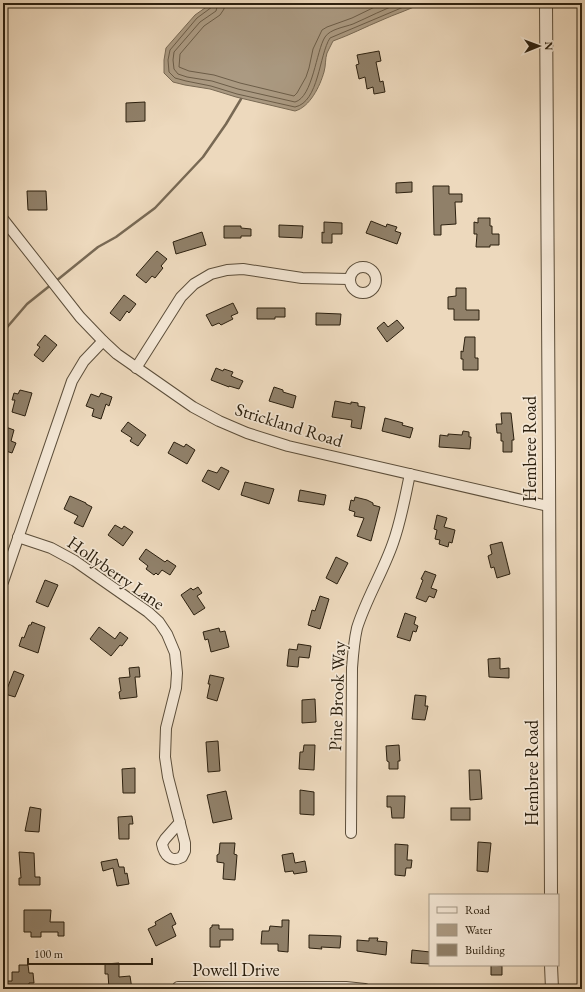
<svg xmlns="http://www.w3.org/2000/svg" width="585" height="992" font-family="'EB Garamond',serif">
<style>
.water{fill:#ab9a82;stroke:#786954}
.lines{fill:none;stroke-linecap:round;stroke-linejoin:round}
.shore{stroke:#6c5d48;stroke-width:1}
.stream{stroke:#786954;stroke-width:2.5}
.building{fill:#908069;stroke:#2c200f}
.minor-casing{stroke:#5c4e3a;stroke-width:12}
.tertiary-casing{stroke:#5c4e3a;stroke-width:14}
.minor{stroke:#f3e6d4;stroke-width:10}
.tertiary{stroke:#f3e6d4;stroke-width:12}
.labels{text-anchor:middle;stroke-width:3.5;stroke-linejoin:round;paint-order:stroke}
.street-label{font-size:18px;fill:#2c200f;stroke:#f3e6d4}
</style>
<rect width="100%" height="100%" fill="#edd9bd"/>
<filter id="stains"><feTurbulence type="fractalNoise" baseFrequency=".005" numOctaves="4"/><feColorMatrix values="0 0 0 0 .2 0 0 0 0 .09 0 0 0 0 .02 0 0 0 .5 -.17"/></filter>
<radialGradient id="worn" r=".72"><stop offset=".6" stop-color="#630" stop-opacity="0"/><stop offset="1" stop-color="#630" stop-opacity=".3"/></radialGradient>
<path class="water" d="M212,3H422C409,10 395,14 382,20C365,27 350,35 333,41C331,45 329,49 327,53C325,59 326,65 324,72C320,86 310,107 295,111L236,97L210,89L185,85L173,82L164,73V60L166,48L195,15Z"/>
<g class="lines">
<g class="shore">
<path d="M213,3L212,7L197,18L170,50L168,60L169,72L175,78L186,81L211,86L237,94L295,107C319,102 319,55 330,38L413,3"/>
<path d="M218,3L216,11L200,22L174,52L173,60L174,69L178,74L187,77L212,81L238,89L295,102C313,97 316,51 325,37C330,29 345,27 353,24C369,17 384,9 401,3"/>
<path d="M224,3V9L220,15L204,26L180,54L179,67L189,71L214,75L240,83L294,96L297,93L306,77L309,68L313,49L322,30L327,27L352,18L383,3"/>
</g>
<g class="stream">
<path d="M56,281L98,247L116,237L155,208L203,157L226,124L241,99"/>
<path d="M3,332L27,304L52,284"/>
</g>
</g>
<g class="building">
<path d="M379,51L381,61L376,62L380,82L383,81L385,92L374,94L373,87L367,89L365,77L359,79L356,65L359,64L357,55Z"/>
<path d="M145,102V121L126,122V103Z"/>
<path d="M412,182V192L396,193V183Z"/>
<path d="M433,186H449V194H462V202H455L456,224L441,225V235H434Z"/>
<path d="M27,191H46L47,210H28Z"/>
<path d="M478,218H490V226H492V234H499V245H490V247H476L477,234H474V222L478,223Z"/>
<path d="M371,221L386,227L387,224L397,227L395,231L401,233L397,244L366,233Z"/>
<path d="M324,222L342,223V234H332V243H322V232L324,233Z"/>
<path d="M279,225L303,226L302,238L279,237Z"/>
<path d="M224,226H241V228L251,229V236H241V238H224Z"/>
<path d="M202,232L206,245L176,254L173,242Z"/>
<path d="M157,251L167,259L161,266L163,268L155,278L152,276L146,283L136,275Z"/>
<path d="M456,288H466V310H479V320H454V309H448V297L456,296Z"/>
<path d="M124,295L136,304L129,313L127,311L120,321L110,313Z"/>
<path d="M233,303L238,313L231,316L233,319L221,325L219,323L212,326L206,315Z"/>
<path d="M257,308H285V317H275V319H257Z"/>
<path d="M316,313L341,314L340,325H316Z"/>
<path d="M397,320L404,328L387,342L377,328L384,322L388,327Z"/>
<path d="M45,335L57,345L43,362L34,355L40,347L37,345Z"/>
<path d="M465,337H475V358H478V370H463V359H461V351L463,352Z"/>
<path d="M216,368L223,371L224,369L233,372L231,376L243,381L239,389L229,386V387L211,380Z"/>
<path d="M274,387L283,390V392L296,396L293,408L269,401Z"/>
<path d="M20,390L32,393L25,416L12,412L15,400H12L14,393L18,394Z"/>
<path d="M101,393L112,397L109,406L106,404L101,419L92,416L94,409L86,406L91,394L99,397Z"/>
<path d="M335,401L351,404V402L358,403V406L365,407L361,429L351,427L352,420L332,417Z"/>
<path d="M501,413H511L514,440H512V452H503V441H501V433H497L496,424H502Z"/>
<path d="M385,418L403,423L402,425L413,428L410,438L382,431Z"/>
<path d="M128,422L146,435L138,446L130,441L132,438L121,431Z"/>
<path d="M3,426L14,430L11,441L16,443L12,453L3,450Z"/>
<path d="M463,431L469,432V437H471L470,449L439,447L440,435L448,436V434L462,435Z"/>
<path d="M174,442L184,447L186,444L195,450L187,464L168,453Z"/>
<path d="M221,467L229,471L219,490L202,481L208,470L217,473Z"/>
<path d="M245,482L274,489L269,504L241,495Z"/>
<path d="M300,490L326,495L324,505L298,501Z"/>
<path d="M70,496L86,503V504L92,507L83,527L74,523L78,516L64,509Z"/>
<path d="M355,497L367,500L373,503V505L380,507L371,541L357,536L364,518L354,516L355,512L349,510L351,500L354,501Z"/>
<path d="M437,515L447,518L444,527L455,530L452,543L449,542L448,547L439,544L440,540L435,539L437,530L434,529Z"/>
<path d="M115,525L122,529L124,526L133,532L123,546L108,535Z"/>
<path d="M502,542L510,574L497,578L494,567L491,568L488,556L492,554L490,545Z"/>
<path d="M146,549L165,562L167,560L176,566L170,575L162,570L158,575L156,573L154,575L146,569L148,566L139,559Z"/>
<path d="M336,557L348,563L337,584L326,578Z"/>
<path d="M425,571L436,575L431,588L437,590L434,598L429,596L426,602L416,598L423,580L421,579Z"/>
<path d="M45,580L58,585L48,607L36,602Z"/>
<path d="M198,587L202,593L197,596L205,608L194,615L181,595L191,588L193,590Z"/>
<path d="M320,596L329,599L320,629L308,625L312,610L315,611Z"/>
<path d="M405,613L416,617L414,624L418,626L416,632L413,631L410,641L397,637Z"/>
<path d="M32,622L45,627L38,653L19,646L22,637L24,638L29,625H31Z"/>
<path d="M99,627L115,639L120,632L128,638L122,646L120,645L111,656L90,639Z"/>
<path d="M219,628L220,632L225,631L229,647L211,652L208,639L205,640L203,632Z"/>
<path d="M298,644L311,646L309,658L299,657L298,667L287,666L289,649L297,650Z"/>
<path d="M500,658V669L509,668V678L489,677L488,659Z"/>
<path d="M139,667L140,677H135L137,697L120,699L119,692L121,691L119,678L130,677L129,668Z"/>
<path d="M14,671L24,675L15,697L5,694Z"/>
<path d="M210,675L224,678L217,701L207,698L210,684H208Z"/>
<path d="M415,695L426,696L425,706H428L425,720L412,719Z"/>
<path d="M315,699L316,722L302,723V700Z"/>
<path d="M218,741L220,771L208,772L206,742Z"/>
<path d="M304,745H315L314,770L299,769L300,752H303Z"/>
<path d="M399,745L400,761H398V769H389V762L387,761L386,746Z"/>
<path d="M135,768V793H123L122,769Z"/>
<path d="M469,770H480L482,799L470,800Z"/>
<path d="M300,790L314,792V815L300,814Z"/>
<path d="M226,791L232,819L213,823L207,795Z"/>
<path d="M387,796H405L404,818H392L391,807H387Z"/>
<path d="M30,807L41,809L39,832L25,831Z"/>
<rect x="451" y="808" width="19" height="12"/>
<path d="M132,816L133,824H129V839H119L118,817Z"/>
<path d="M478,842L491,843L488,872L477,871Z"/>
<path d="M220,843H235L234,854L237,855L235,880L223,879L224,863L217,862V855L219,854Z"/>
<path d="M395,844L408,845L407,860H412L411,868H406L405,876L395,875Z"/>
<path d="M19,852L34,853L35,877H40V885H19V878H21Z"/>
<path d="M293,853L295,863L305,861L307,872L294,874L293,871L285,872L282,855Z"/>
<path d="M117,859L119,867H124L125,874L127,873L129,884L117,886L113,868L103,871L101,862Z"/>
<path d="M24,910H51L50,922H64V936H58V932H41V937H31V932H24Z"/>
<path d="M171,913L176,924L172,926L176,936L156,946L148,929L156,925L155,922Z"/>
<path d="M282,920H289L288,952L278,951V944H261L262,931H269L270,926L282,927Z"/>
<path d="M212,925H219V929H233V940H220V947H210V928L212,927Z"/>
<path d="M309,935L341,936L340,948L321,947L322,949L309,948Z"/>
<path d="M369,938H378L377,941L387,942L386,955L357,951V940L369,941Z"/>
<path d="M412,950L430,952V964L411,963Z"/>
<path d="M119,963V977L130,976L132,989H109L108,974H105V964Z"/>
<path d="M19,965H28L29,973H33L34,983H29V989H7V981H12V972H19Z"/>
<path d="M491,965L502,966V975H491Z"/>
</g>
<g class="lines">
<g class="minor-casing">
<g id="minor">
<path d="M3,219L80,317L103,341L117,354L193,407L219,421L247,433L288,446L548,506"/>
<circle cx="363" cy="280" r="13"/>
<path d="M136,368L181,297L194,284L211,274L227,270L243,269L302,278L349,279"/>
<path d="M18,537L51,548L75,561L148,612L159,622L167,634L175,653L177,673L176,688L166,728L165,757L168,777L185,843V851L182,857C171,863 164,855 162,844L165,839L180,822"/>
<path d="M3,582L72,381L84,361L103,341"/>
<path d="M351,833L352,668C353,654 354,641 357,628C366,599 383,572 393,543C401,521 405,497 410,474"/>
<path d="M178,987H346L365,989"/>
</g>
</g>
<g class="tertiary-casing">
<g id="tertiary">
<path d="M546,3C549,300 549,598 551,895"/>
<path d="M551,965L552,989"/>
</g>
</g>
<use href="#minor" class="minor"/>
<use href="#tertiary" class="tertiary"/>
</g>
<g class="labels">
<g class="street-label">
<text transform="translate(289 425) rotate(17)" y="6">Strickland Road</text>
<text transform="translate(530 449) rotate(-90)" y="6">Hembree Road</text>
<text transform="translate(116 573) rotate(35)" y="6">Hollyberry Lane</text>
<text transform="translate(337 696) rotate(-88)" y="6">Pine Brook Way</text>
<text transform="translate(532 773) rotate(-90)" y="6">Hembree Road</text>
<text x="236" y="976">Powell Drive</text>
</g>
</g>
<rect width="585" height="992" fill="none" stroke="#edd9bd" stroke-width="16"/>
<rect x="4" y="4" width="577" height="984" fill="none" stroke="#2c200f" stroke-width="2"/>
<rect x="8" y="8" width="569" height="976" fill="none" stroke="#2c200f"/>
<rect x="429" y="894" width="130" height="72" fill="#f3e6d4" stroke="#a39785"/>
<rect x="437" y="907" width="20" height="6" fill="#f3e6d4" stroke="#a39785"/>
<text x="465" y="914" font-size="12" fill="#2c200f">Road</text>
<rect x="437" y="924" width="20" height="12" fill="#ab9a82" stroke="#a39785"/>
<text x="465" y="934" font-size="12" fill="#2c200f">Water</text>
<rect x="437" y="944" width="20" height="12" fill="#908069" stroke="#a39785"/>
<text x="465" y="954" font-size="12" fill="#2c200f">Building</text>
<g transform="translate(539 46) rotate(89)" stroke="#f3e6d4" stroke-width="3" paint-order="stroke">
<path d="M0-3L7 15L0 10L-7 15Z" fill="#2c200f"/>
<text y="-6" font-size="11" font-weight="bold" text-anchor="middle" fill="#2c200f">N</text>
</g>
<path d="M28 958v6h124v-6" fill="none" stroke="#2c200f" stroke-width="2"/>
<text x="34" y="958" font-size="12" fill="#2c200f" stroke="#f3e6d4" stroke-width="3" paint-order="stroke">100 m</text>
<rect width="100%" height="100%" filter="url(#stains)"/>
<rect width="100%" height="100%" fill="url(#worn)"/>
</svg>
